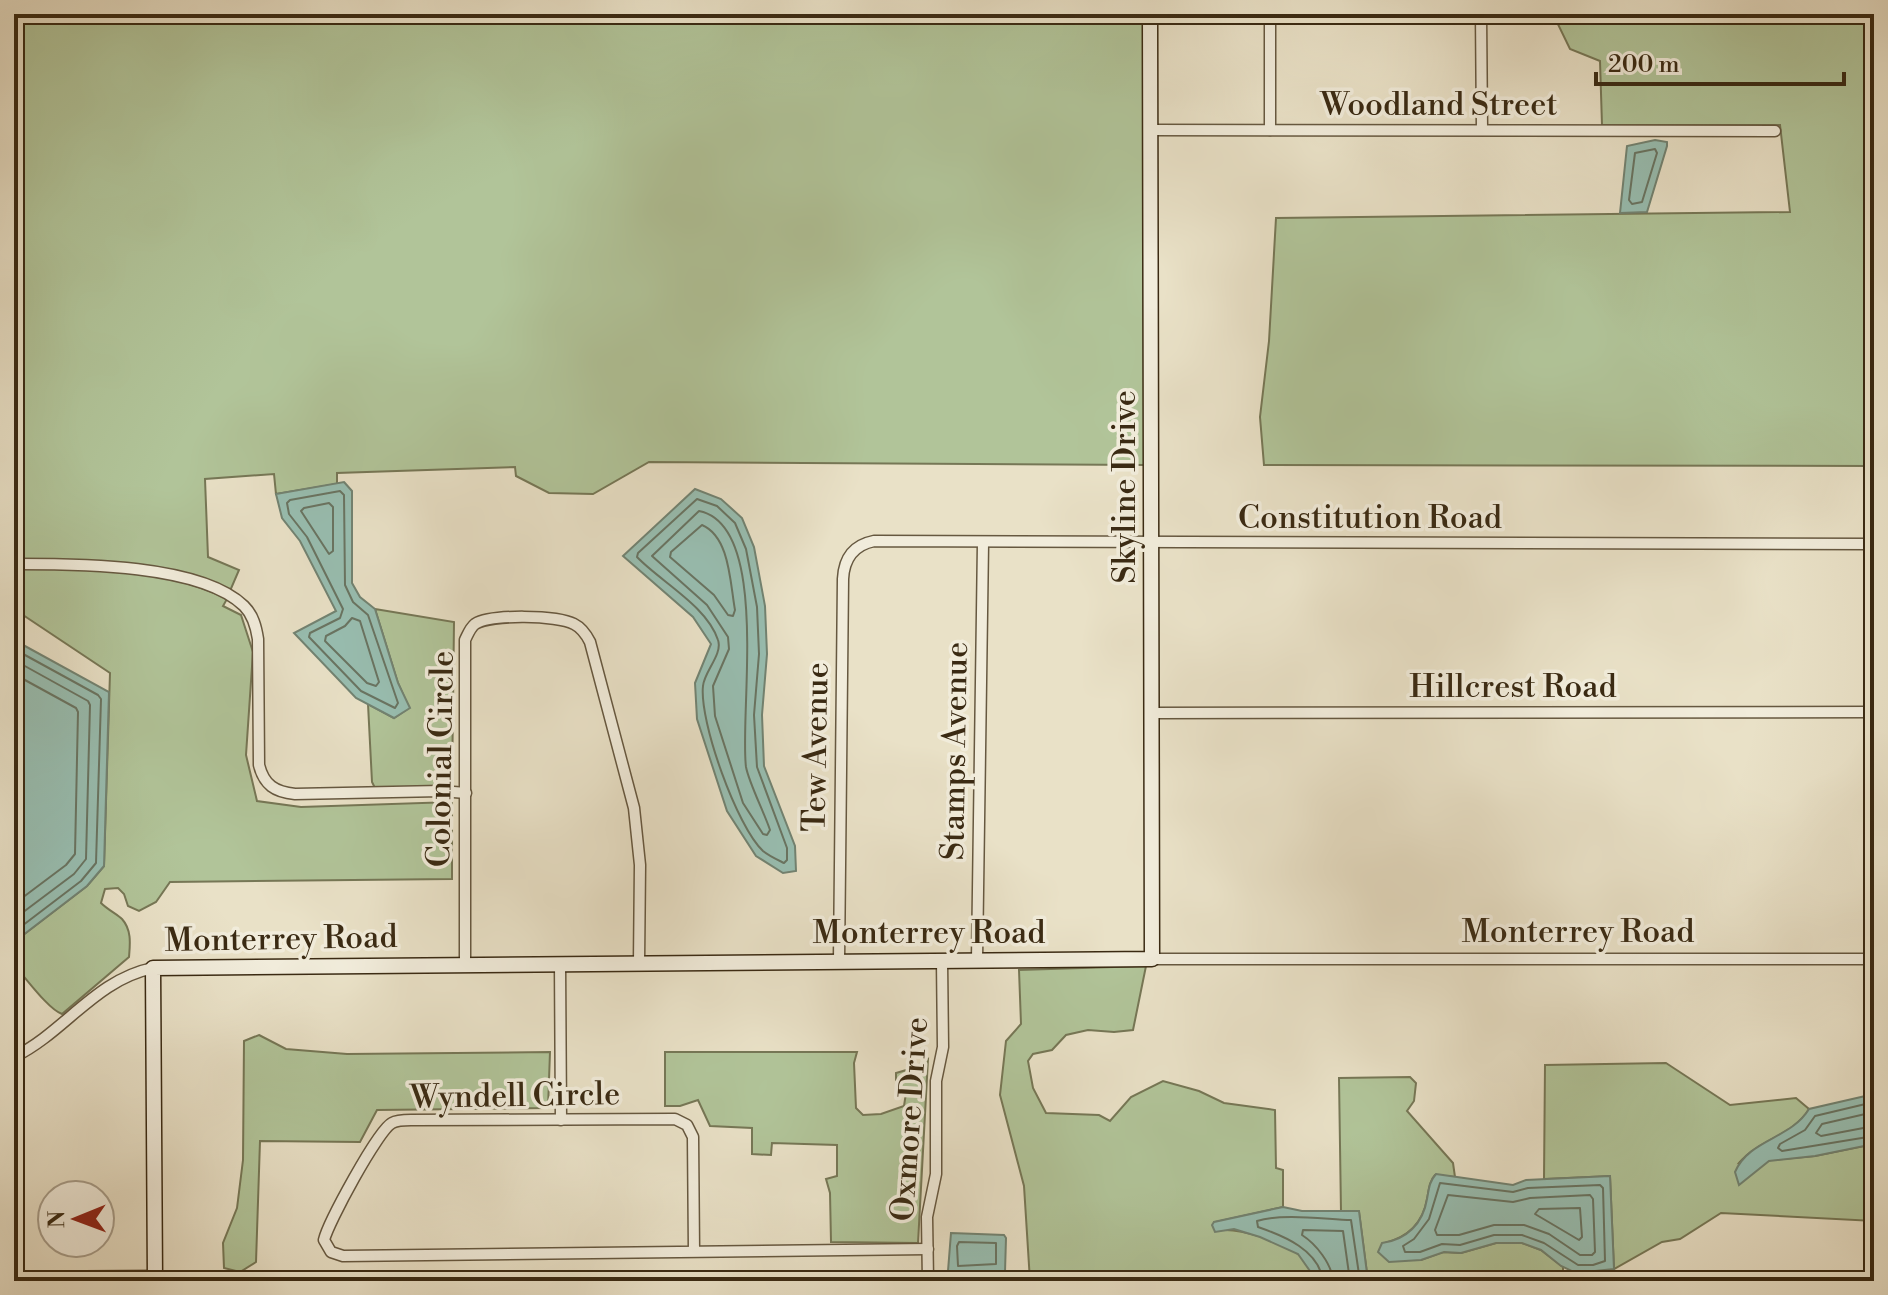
<svg xmlns="http://www.w3.org/2000/svg" width="1888" height="1295" font-family="'Libre Bodoni',serif">
<style>
.green{fill:#b1c499;stroke:#767756;stroke-width:2}
.water{fill:#98beb1;stroke:#728372;stroke-width:2}
.lines{fill:none;stroke-linecap:round;stroke-linejoin:round}
.shore{stroke:#697462;stroke-width:2}
.street-casing{stroke:#665840;stroke-width:13}
.secondary-casing{stroke:#3a2a13;stroke-width:17}
.street{stroke:#f1ecdb;stroke-width:10}
.secondary{stroke:#f1ecdb;stroke-width:14}
.labels{text-anchor:middle;stroke-width:7;stroke-linejoin:round;paint-order:stroke}
.street-label{font-size:32px;fill:#3a2a13;stroke:#f1ecdb}
</style>
<rect width="100%" height="100%" fill="#e9e1c7"/>
<filter id="stains"><feTurbulence type="fractalNoise" baseFrequency=".0025" numOctaves="4"/><feColorMatrix values="0 0 0 0 .2 0 0 0 0 .09 0 0 0 0 .02 0 0 0 .5 -.17"/></filter>
<radialGradient id="worn" r=".72"><stop offset=".6" stop-color="#630" stop-opacity="0"/><stop offset="1" stop-color="#630" stop-opacity=".3"/></radialGradient>
<g class="green">
<path d="M14,14H1146L1148,465L649,462L593,494L549,493L516,476L515,467L337,473V484L276,494L274,474L205,479L208,557L239,570L230,591L203,580L14,560Z"/>
<path d="M1553,14H1874V466L1264,465L1260,417L1269,341L1276,218L1790,212L1780,125H1602L1600,61L1570,49Z"/>
<path d="M14,568C84,570 162,566 227,599L223,606L241,615L253,652L246,755L257,801L301,807L452,802V879L170,882L156,902L139,911L128,906L124,894L118,888L105,889L101,903C108,910 117,914 122,919C132,930 130,945 129,957L62,1014C48,1009 26,978 14,965V942L87,886L104,866L110,673L14,609Z"/>
<path d="M375,609L454,622L452,788H375L372,782L368,704L394,718L409,708L398,683Z"/>
<path d="M1146,966L1133,1030L1114,1032L1088,1030L1066,1035L1052,1050L1033,1054L1028,1061L1033,1088L1046,1113L1099,1115L1110,1121L1131,1097L1163,1081L1199,1091L1224,1103L1275,1110L1276,1168L1283,1170V1207L1215,1222L1223,1230C1242,1229 1283,1242 1298,1254C1306,1260 1312,1273 1317,1281H1030L1024,1186L1000,1095L1006,1041L1021,1024L1019,970Z"/>
<path d="M259,1035L286,1049L347,1054L550,1052L548,1108L377,1110L360,1142L260,1141L256,1262L240,1272L224,1268L223,1243L237,1208L243,1160L244,1041Z"/>
<path d="M665,1052H857L854,1063L856,1108L863,1115L881,1114L904,1106L906,1093L896,1080V1073L913,1068L928,1059L918,1243L831,1242L830,1193L826,1179L837,1176V1145L772,1143L771,1155L752,1154V1128L710,1126L698,1100L680,1106H665Z"/>
<path d="M1666,1063L1730,1105L1796,1098L1809,1109C1793,1136 1759,1139 1739,1163L1815,1156L1874,1144V1221L1721,1213L1680,1239L1662,1242L1614,1269L1610,1176L1544,1179L1545,1065Z"/>
<path d="M1410,1077L1416,1083L1414,1101L1407,1111L1453,1163L1455,1177L1435,1175C1429,1182 1429,1189 1427,1199C1423,1223 1408,1237 1385,1243L1409,1260H1421L1443,1252L1461,1253L1496,1243H1522L1541,1250L1563,1267V1281H1368L1359,1212H1341L1339,1078Z"/>
</g>
<g class="water">
<path d="M1655,140L1667,142V146L1647,212L1620,213L1627,146Z"/>
<path d="M344,482L352,491V583L360,597L375,609L398,683L410,708L394,718L356,698L294,633L336,611L300,541L282,518L276,494Z"/>
<path d="M695,489L721,499L742,518L754,547L765,606L767,654L762,715L764,766L795,846L796,871L783,873L756,856L727,811L697,719L695,683L711,644L693,617L623,556Z"/>
<path d="M14,640L109,692L104,866L87,886L14,942Z"/>
<path d="M1874,1094V1144L1815,1156L1769,1161L1739,1185L1735,1172C1749,1139 1791,1139 1809,1109Z"/>
<path d="M1436,1174L1513,1185L1526,1180L1610,1176L1614,1269L1576,1273L1561,1266L1541,1250L1522,1243H1496L1461,1253L1444,1252L1421,1260L1389,1262L1378,1252L1382,1243C1406,1240 1423,1224 1427,1199C1429,1189 1429,1182 1436,1174Z"/>
<path d="M1283,1207L1302,1211H1359L1368,1281H1317L1298,1254L1260,1237L1234,1229L1215,1232L1212,1225L1214,1222Z"/>
<path d="M951,1233L1004,1235L1006,1238L1005,1272L950,1274L948,1271Z"/>
</g>
<g class="lines">
<g class="shore">
<path d="M1655,149L1657,153L1642,202L1632,204L1629,200L1635,153Z"/>
<path d="M340,491L344,495L345,585L353,602L368,615L398,703L395,708L361,691L309,637L310,633L340,618L343,609L307,537L289,514L287,503L290,500Z"/>
<path d="M697,499L717,506L735,523L746,549L757,607L759,654L754,715L757,767L787,848V860L784,863C778,860 769,856 763,851C737,827 699,721 703,686C704,672 723,654 718,640C707,606 661,582 637,557L638,553Z"/>
<path d="M329,503L333,507V551L329,554L301,511L304,508Z"/>
<path d="M699,511C771,525 739,714 746,767C749,783 764,812 770,830L767,835L763,834L743,803L715,716L713,686L729,649L728,637L707,605L652,556Z"/>
<path d="M702,525C730,537 730,583 735,610L733,616L728,615L714,595L670,557L671,552Z"/>
<path d="M352,618L360,621L379,682L376,686L367,683L325,641L326,636L345,626Z"/>
<path d="M14,649L98,695L101,699L96,863L81,881L14,932"/>
<path d="M14,660L88,701L90,705L86,859L74,874L14,919"/>
<path d="M14,674L76,708L78,712L75,854L66,865L14,904"/>
<path d="M1874,1102L1815,1116L1805,1130L1780,1144L1778,1148L1782,1151L1874,1136"/>
<path d="M1874,1112L1822,1124L1816,1133L1821,1136L1874,1126"/>
<path d="M1440,1183L1513,1192L1528,1188L1600,1185L1603,1188L1605,1261L1593,1265H1578L1544,1243L1522,1235H1494L1460,1245L1442,1244L1420,1252H1405L1403,1246L1414,1239L1429,1219Z"/>
<path d="M1448,1195L1513,1202L1530,1198L1590,1195L1593,1199L1595,1252L1592,1255H1580L1549,1234L1524,1225H1494L1459,1235H1437L1435,1230Z"/>
<path d="M1580,1208L1582,1237L1579,1240L1535,1214L1539,1209Z"/>
<path d="M959,1242L996,1243V1264L958,1266L957,1246Z"/>
<path d="M1323,1281C1319,1250 1284,1236 1258,1227L1257,1221C1283,1213 1323,1219 1351,1220L1360,1281"/>
<path d="M1333,1281C1332,1264 1316,1244 1302,1235L1303,1230L1343,1231L1350,1281"/>
</g>
<g class="street-casing">
<g id="street">
<path d="M1481,14L1482,130"/>
<path d="M1151,130L1775,131"/>
<path d="M1270,130V14"/>
<path d="M14,564C73,564 200,563 244,606C253,615 256,626 258,639L259,765C264,785 275,792 295,794L441,791L466,793"/>
<path d="M1153,713L1874,712"/>
<path d="M1152,959H1874"/>
<path d="M977,960L983,543"/>
<path d="M839,961L843,579C844,558 854,545 874,541L1874,544"/>
<path d="M560,963L561,1120"/>
<path d="M465,964V640C468,634 470,628 475,624C491,614 557,615 574,624C582,628 586,634 590,642L634,808L640,865L639,962"/>
<path d="M14,1057C65,1032 95,980 153,968"/>
<path d="M694,1252L693,1137L687,1125L675,1119L411,1120C405,1120 397,1120 392,1123C378,1130 328,1223 324,1240L331,1252L343,1256L928,1249"/>
<path d="M14,1277L155,1276"/>
<path d="M928,1281L927,1217L936,1174V1081L943,1047L942,961"/>
</g>
</g>
<g class="secondary-casing">
<path id="secondary" d="M155,1281L153,968L1152,959L1150,14"/>
</g>
<use href="#street" class="street"/>
<use href="#secondary" class="secondary"/>
</g>
<g class="labels">
<g class="street-label">
<text x="1439" y="115">Woodland Street</text>
<text transform="translate(1124 487) rotate(-90)" y="11">Skyline Drive</text>
<text x="1370" y="528">Constitution Road</text>
<text x="1513" y="697">Hillcrest Road</text>
<text transform="translate(815 747) rotate(-89)" y="11">Tew Avenue</text>
<text transform="translate(954 751) rotate(-89)" y="11">Stamps Avenue</text>
<text transform="translate(440 759) rotate(-89)" y="11">Colonial Circle</text>
<text x="1578" y="942">Monterrey Road</text>
<text x="929" y="943">Monterrey Road</text>
<text transform="translate(281 938) rotate(-1)" y="11">Monterrey Road</text>
<text transform="translate(515 1095) rotate(-1)" y="11">Wyndell Circle</text>
<text transform="translate(909 1119) rotate(-86)" y="11">Oxmore Drive</text>
</g>
</g>
<rect width="1888" height="1295" fill="none" stroke="#e9e1c7" stroke-width="48"/>
<rect x="16" y="16" width="1856" height="1263" fill="none" stroke="#3a2a13" stroke-width="4"/>
<rect x="24" y="24" width="1840" height="1247" fill="none" stroke="#3a2a13" stroke-width="2"/>
<g transform="translate(76 1219) rotate(269)"><circle r="38" fill="#f1ecdb" stroke="#a89e8b" stroke-width="2"/>
<path d="M0-6L14 30L0 20L-14 30Z" fill="#8f2418"/>
<text y="-12" font-size="22" font-weight="bold" text-anchor="middle" fill="#3a2a13">N</text>
</g>
<path d="M1596 72v12h248v-12" fill="none" stroke="#3a2a13" stroke-width="4"/>
<text x="1608" y="72" font-size="24" fill="#3a2a13" stroke="#f1ecdb" stroke-width="6" paint-order="stroke">200 m</text>
<rect width="100%" height="100%" filter="url(#stains)"/>
<rect width="100%" height="100%" fill="url(#worn)"/>
</svg>
